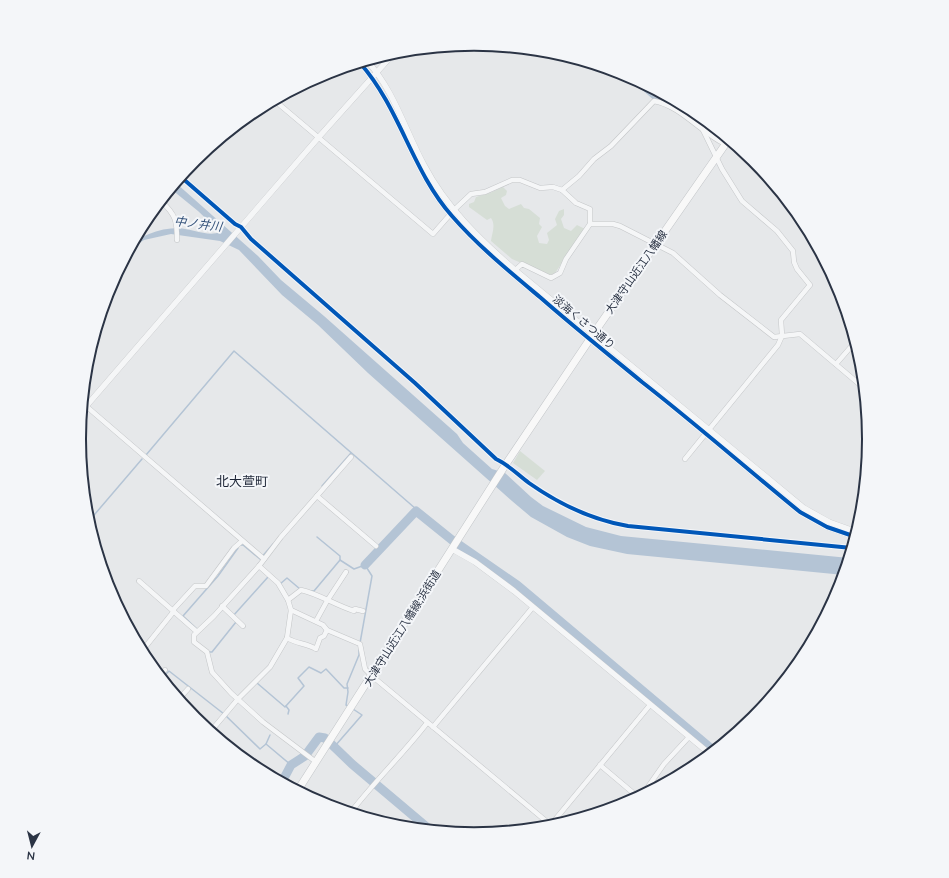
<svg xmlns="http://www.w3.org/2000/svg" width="949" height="878" font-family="Mulish,'Noto Sans JP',sans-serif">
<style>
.green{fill:#d6ded6}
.water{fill:#b4c4d5}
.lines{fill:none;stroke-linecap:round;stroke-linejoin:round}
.stream{stroke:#b4c4d5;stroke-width:1.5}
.river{stroke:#b4c4d5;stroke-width:9}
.minor-casing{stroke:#c4c6c8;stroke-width:5.5}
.tertiary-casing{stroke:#c4c6c8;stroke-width:6}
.primary-casing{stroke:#c2c5c8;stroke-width:8}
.minor{stroke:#f5f6f7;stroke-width:4.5}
.tertiary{stroke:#f5f6f7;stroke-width:5.5}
.primary{stroke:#f8f8f8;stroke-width:7}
.cycleway-casing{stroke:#f4f6f9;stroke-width:6}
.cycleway{stroke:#0057b8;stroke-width:4}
.labels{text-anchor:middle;stroke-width:4;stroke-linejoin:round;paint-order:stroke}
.street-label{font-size:11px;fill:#2b3445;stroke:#f4f6f9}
.water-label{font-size:12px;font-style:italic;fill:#34527a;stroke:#f4f6f9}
.quarter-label{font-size:13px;fill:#1d2536;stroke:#f4f6f9}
.rim{fill:none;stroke:#2b3445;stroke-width:2}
</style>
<rect width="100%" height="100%" fill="#e6e8ea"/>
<g class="green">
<path d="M503,187L507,191L506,195L501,198L505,206L509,209L521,204L524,208L529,209L540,218L539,224L542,227L537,236L539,243L547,244L549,240L547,233L557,225L555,219L559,211L564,209V215L561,219L564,228L571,231L577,225L585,229L555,273L550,275L512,259L491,241C492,233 496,225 491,218L487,220L469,207V204L474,202L476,197L490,193Z"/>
<path d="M520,451L545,471L537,480L513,463Z"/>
</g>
<path class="water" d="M176,183L258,256L281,280L324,316L457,434L463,443L492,469L505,473L531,497L543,506L586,527L621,536L849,558L844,575L627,554L590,546L567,537L531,517L512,501L368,373L318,325L282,295L239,250L220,241L171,234L144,240L130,249C135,240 139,238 149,234C158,230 168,228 179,228C191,229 209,237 220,232L198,211L171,189Z"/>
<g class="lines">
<g class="stream">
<path d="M146,455L234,351L416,509V511"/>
<path d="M322,486L351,453"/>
<path d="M89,521L142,459"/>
<path d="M317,537L340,556V560L354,569L365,565L372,576L360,643"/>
<path d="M240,545H243L260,559L273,544"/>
<path d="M280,584L287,578L300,589"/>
<path d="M310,591H314L340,560"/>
<path d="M233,616L268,577H269"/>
<path d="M198,630L183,616L218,576L238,548"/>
<path d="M209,652H212L236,622"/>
<path d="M162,678L169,671L224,714L260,749L266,744L291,765"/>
<path d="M257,683L285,707L304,686L298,678L309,667L321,673L326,669L344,688H348"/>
<path d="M286,706L289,710L288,714"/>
<path d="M348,706L346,705L348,692L347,684L359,655V650"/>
<path d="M266,744L270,735"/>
<path d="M335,746L362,715L353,709"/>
</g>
<g class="river">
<path d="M640,82L657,97L665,95"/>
<path d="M365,565L416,511L452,540L517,585L714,751"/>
<path d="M282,782L291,765L305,756L319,737L325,738L352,764L429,829"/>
</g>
<g class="minor-casing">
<g id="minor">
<path d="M274,100L433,234L454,210L471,194L485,192L512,180H520L540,188L553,187L562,190L576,203L590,209V224L566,259L560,273L551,278L522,264L513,272"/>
<path d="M663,103L669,97"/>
<path d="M562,190L579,176L594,159L611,146L654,101C681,106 700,132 725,144"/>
<path d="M161,201C176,215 177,221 177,240"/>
<path d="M590,224H613L620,226L673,253L720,295L774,337L800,334L865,389"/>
<path d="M836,364L856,341"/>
<path d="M86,406L264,559"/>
<path d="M685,459L778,345L782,336L781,320L810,285L797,269L794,262L793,251L777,231L742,201L722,169L703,130"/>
<path d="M317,496L376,546"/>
<path d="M139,581L196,631"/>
<path d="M288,600L301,590C319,594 335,605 354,611L355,609L363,611"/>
<path d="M222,606L243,626"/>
<path d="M173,610L195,586H206L234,548L242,541"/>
<path d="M291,610L323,625L327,630L360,644L365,669L372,676L552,826"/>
<path d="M316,621L327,601L346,572"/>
<path d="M287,638C297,644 306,643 316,649L320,638L324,636L327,630"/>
<path d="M142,651L174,611"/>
<path d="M160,675L165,670"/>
<path d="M179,699L188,689"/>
<path d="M433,727L533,607"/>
<path d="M211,731L238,699L270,667L287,638L291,610L288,600L278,583L259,566"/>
<path d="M316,762L263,722L231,693L212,672L207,652L194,642V635L214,616L259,566L281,537L351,457"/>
<path d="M600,765L638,797"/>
<path d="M636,798L645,791L664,764L689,737"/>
<path d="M351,812C375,781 403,754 427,723"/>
<path d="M549,827L650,705"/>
</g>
</g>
<g class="tertiary-casing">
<g id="tertiary">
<path d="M367,61C394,90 405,130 424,165C446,207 479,239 515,270L804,508L829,522L857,532"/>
<path d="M360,63C400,108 412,171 452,216C478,246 510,272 541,298C574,327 608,354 642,382C696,424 747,469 800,512L827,527L856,537"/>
<path d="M82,411L318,138L394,53"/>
<path d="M452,549L475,562L514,591L710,754"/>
</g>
</g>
<g class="primary-casing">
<path id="primary" d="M298,790L506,464L594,333L729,139"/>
</g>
<use href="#minor" class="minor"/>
<use href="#tertiary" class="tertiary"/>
<use href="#primary" class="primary"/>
<g class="cycleway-casing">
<g id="cycleway">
<path d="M360,63C400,108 412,171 452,216C478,246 510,272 541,298C574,327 608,354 642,382C696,424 747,469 800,512L827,527L856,537"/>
<path d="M181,177L235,224L241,227L251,239L415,383L496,459C509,465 518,475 529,483C559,504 592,520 628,526L852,548"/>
</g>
</g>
<use href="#cycleway" class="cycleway"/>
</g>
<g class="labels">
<g class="street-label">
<text transform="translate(636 272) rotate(-55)" y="4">大津守山近江八幡線</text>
<text transform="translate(584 322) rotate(40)" y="4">淡海くさつ通り</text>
<text transform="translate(402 628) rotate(-58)" y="4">大津守山近江八幡線;浜街道</text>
</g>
<g class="water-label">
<text transform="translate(198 224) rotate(7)" y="4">中ノ井川</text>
</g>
<g class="quarter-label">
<text x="242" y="486">北大萱町</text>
</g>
</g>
<path d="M0 0H949V878H0ZM86 439a388 388 0 1 1 776 0a388 388 0 1 1-776 0Z" fill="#f4f6f9" fill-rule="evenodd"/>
<path class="rim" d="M86 439a388 388 0 1 1 776 0a388 388 0 1 1-776 0Z"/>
<g transform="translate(32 846) rotate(187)" stroke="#f4f6f9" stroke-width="3" paint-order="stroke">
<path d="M0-3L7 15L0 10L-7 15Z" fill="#2b3445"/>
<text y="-6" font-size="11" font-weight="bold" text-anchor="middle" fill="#2b3445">N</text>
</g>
</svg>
